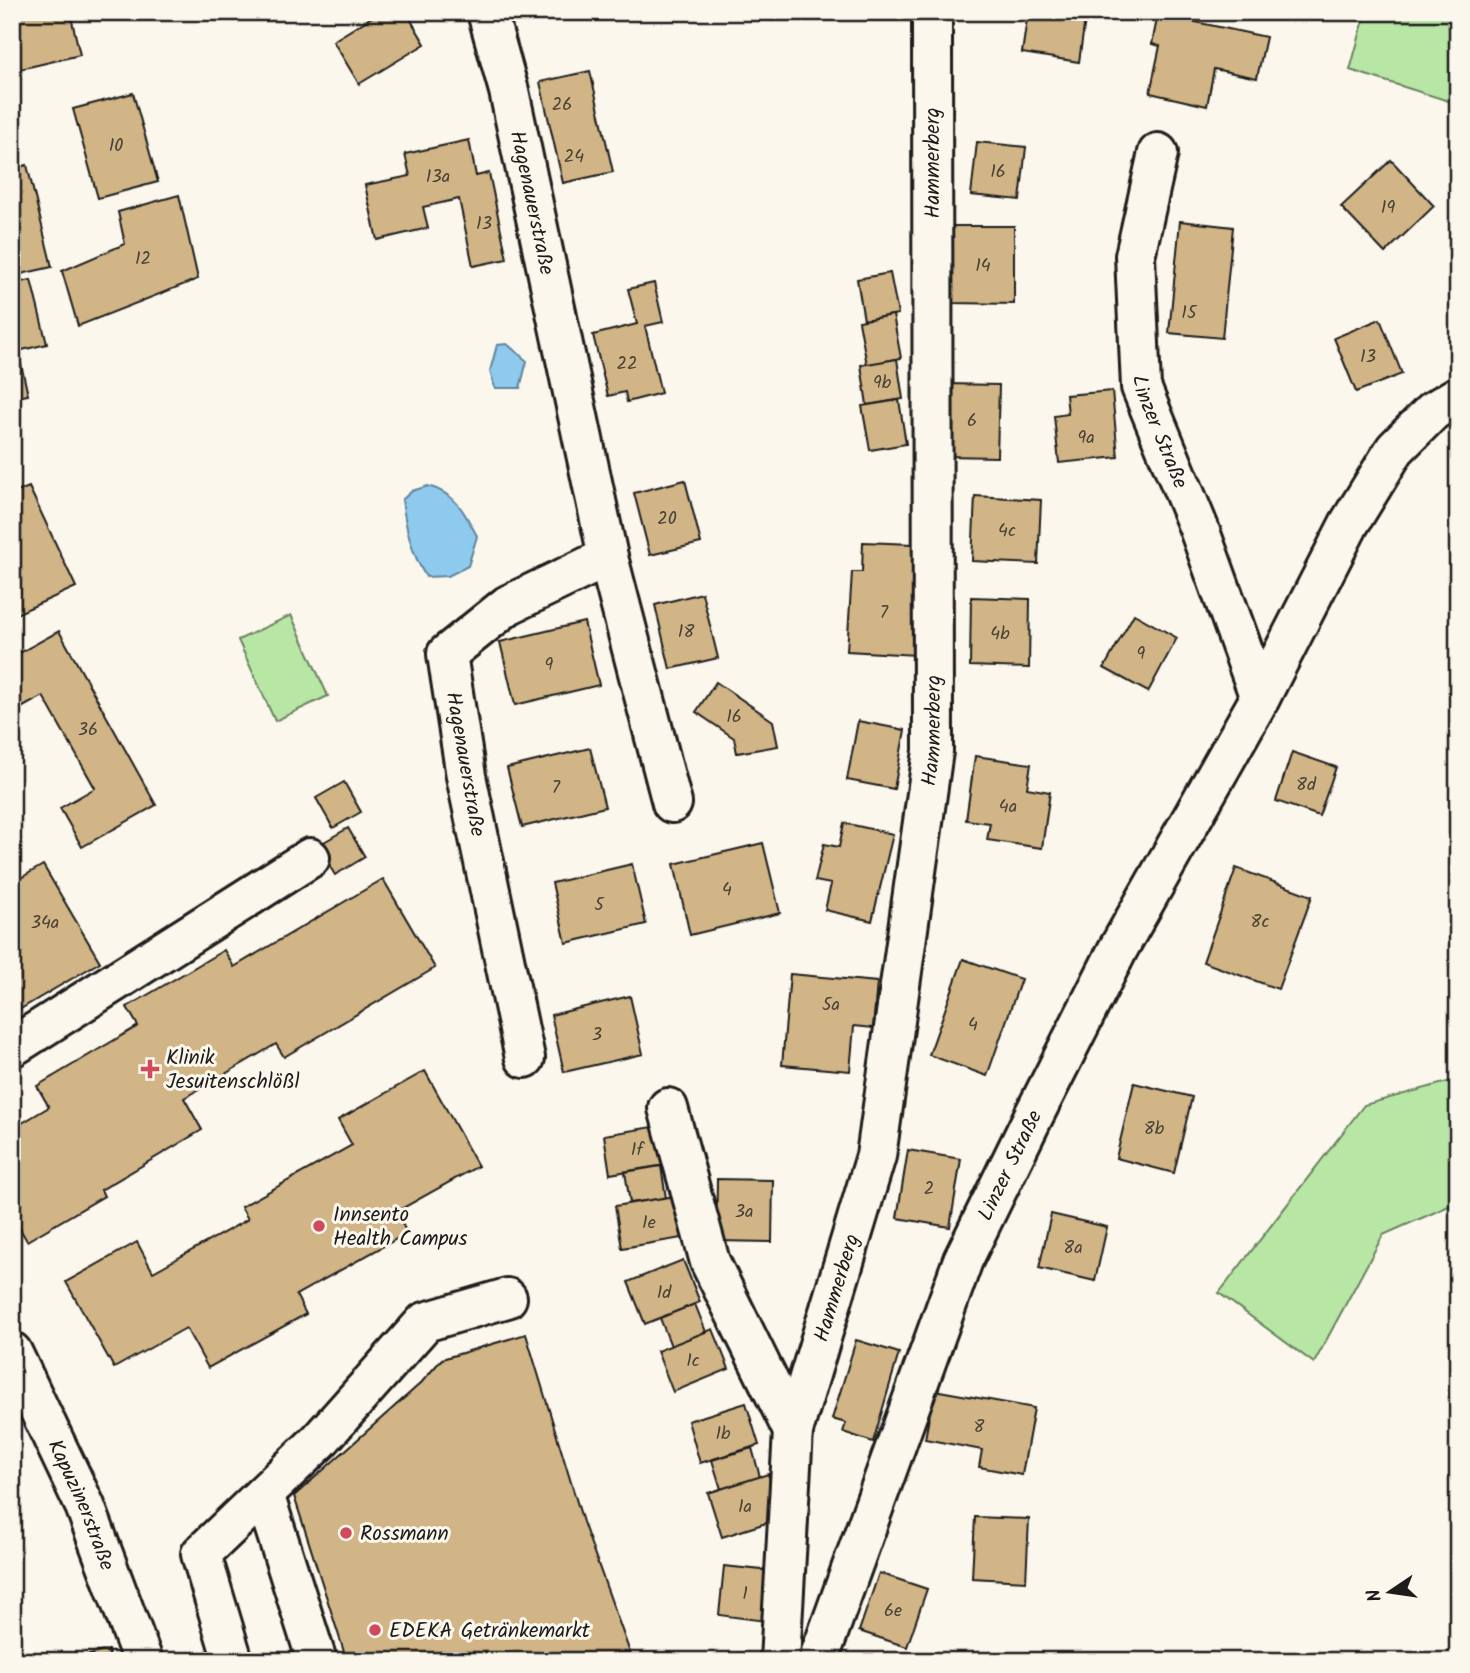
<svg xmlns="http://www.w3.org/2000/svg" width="1470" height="1673" font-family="Kalam,sans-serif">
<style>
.green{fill:#b7e6a5;stroke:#6a8160;stroke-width:2}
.water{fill:#8ec9ee;stroke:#60849a;stroke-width:2}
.building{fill:#d1b586;stroke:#1c1c1c;stroke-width:2}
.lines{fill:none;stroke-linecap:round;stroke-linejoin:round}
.minor-casing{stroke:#1c1c1c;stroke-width:44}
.major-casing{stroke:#1c1c1c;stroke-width:44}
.minor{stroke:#fbf7ec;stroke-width:38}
.major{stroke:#fbf7ec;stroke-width:38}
.poi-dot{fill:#d1495b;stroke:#fbf7ec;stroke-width:2.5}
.labels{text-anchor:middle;stroke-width:6;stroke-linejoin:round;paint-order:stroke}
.number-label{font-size:18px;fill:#494236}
.street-label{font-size:21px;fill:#1c1c1c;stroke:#fbf7ec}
.poi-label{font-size:21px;fill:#1c1c1c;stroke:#fbf7ec;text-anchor:start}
</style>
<rect width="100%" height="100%" fill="#fbf7ec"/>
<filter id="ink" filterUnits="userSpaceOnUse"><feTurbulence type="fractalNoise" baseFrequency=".0143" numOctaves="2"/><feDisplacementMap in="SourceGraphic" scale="14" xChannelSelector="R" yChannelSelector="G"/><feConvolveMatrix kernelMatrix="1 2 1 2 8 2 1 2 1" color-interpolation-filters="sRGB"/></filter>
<g filter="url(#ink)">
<g class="green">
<path d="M1366,12H1458V104L1350,70Z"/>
<path d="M291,615L328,696L275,721L238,640Z"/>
<path d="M1458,1079V1202L1383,1235L1314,1363L1219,1293L1364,1105Z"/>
</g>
<g class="water">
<path d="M507,344L527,361L520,388H495L490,371L497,345Z"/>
<path d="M428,486C456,494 464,511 477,536L468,566L448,576L426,577C411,552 406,528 402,500L412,491Z"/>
</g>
<g class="building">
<path d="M12,12H70L80,55L12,71Z"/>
<path d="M380,12H406L425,44L359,84L333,41Z"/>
<path d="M1028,12H1086L1079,62L1022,53Z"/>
<path d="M1158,14L1266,37L1257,78L1214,69L1207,106L1150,93L1160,46L1152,44Z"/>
<path d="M590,71L613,172L563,183L540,82Z"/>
<path d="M133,93L158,182L98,198L73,109Z"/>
<path d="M469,140L476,176L489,173L507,259L473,266L459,199L423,207L428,228L377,240L365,185L410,176L405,154Z"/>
<path d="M977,142L1026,147L1020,200L971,195Z"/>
<path d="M1391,160L1434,206L1385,253L1341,207Z"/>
<path d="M27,165L52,267L12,276V169Z"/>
<path d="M179,195L198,279L78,326L62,271L125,244L118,212Z"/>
<path d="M1180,221L1233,227L1222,338L1169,333Z"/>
<path d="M952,226H1014V304L952,303Z"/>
<path d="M890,273L898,314L864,320L857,279Z"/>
<path d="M31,280L47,344L18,351L28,395L12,398V284Z"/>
<path d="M654,283L663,322L645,326L661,393L627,402L625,392L608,396L593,335L637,324L628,289Z"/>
<path d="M893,315L901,358L867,365L859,321Z"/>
<path d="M1380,319L1402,374L1356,392L1334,338Z"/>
<path d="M897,359L903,399L867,405L861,365Z"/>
<path d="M946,384L999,385L997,457L945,456Z"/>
<path d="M1112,391L1118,457L1059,463L1054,416L1068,414L1066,395Z"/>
<path d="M899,400L906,444L870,450L862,406Z"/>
<path d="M685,480L701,543L650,555L634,493Z"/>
<path d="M29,487L76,587L12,616V494Z"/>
<path d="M975,496L1041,500L1038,564L972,561Z"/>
<path d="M863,542L913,544L912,571L920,572L916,655L847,651L852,572H862Z"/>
<path d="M702,593L718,658L670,669L655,605Z"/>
<path d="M971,597L1030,599L1029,668L970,666Z"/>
<path d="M1134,614L1177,638L1148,692L1104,668Z"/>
<path d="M584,622L599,685L515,705L500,642Z"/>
<path d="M59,631L156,805L82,847L60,808L95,788L43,696L12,713V657Z"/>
<path d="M716,682L773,721L778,746L737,753L734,738L696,712Z"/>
<path d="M858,721L905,730L894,789L847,780Z"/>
<path d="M590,748L605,807L522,827L507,768Z"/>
<path d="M1292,752L1336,767L1319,816L1276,801Z"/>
<path d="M975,756L1031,764L1027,788L1050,792L1042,848L987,840L990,823L966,820Z"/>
<path d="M344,782L361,812L333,828L316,798Z"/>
<path d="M844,823L893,834L872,921L825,910L831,884L815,881L824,844L839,847Z"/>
<path d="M348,828L365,857L335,875L317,846Z"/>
<path d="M763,843L780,913L690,935L674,864Z"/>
<path d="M632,864L646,924L566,943L552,883Z"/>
<path d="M43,865L100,962L12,1014V883Z"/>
<path d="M1236,868L1312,896L1278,989L1203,962Z"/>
<path d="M383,879L435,968L284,1057L276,1044L184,1098L202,1130L101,1190L104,1196L27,1241L12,1215V1129L49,1107L37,1086L138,1026L127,1007L224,950L234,967Z"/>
<path d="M963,959L1021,979L987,1076L929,1055Z"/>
<path d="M790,974L877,982L873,1028L854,1026L850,1071L782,1065Z"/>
<path d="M630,996L643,1054L564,1072L551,1015Z"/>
<path d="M425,1071L478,1166L396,1212L407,1233L296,1295L306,1314L208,1368L186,1328L114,1368L66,1282L137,1242L153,1272L248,1219L241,1207L352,1145L338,1120Z"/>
<path d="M1134,1083L1192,1097L1174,1173L1116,1158Z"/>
<path d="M665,1125L671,1164L610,1174L604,1135Z"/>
<path d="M908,1150L961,1159L950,1227L897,1218Z"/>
<path d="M661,1166L666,1198L630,1203L625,1172Z"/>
<path d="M717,1179L773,1180L772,1242L716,1241Z"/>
<path d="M675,1196L682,1238L622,1248L615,1206Z"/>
<path d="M1051,1214L1107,1227L1095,1281L1039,1268Z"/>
<path d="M683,1260L700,1302L645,1324L628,1282Z"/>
<path d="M695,1304L706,1332L671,1346L660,1318Z"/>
<path d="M713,1329L729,1369L673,1392L657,1351Z"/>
<path d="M526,1334L583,1522L633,1661H347L294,1496L421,1383L442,1359Z"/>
<path d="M856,1340L899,1353L873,1442L843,1432L846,1423L832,1419Z"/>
<path d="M934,1390L1034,1408L1022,1475L979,1467L982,1450L925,1439Z"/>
<path d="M746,1403L759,1445L700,1463L688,1421Z"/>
<path d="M752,1448L760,1477L721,1489L712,1460Z"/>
<path d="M768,1474L782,1518L722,1537L708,1493Z"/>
<path d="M975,1517L1029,1519L1026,1581L972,1578Z"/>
<path d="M724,1566L771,1571L765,1621L719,1615Z"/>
<path d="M879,1573L927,1589L907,1647L859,1631Z"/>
<path d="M108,1650L110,1661H66Z"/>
</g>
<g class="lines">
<g class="minor-casing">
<g id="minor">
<path id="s1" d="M487,12L509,91L608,557L672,803"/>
<path id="s2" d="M1158,153L1135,256L1141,387L1198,526L1260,698"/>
<path d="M12,1047L310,858"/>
<path d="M525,1058L466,776L447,654L508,605L608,557"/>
<path d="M668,1108L710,1262L793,1431"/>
<path d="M264,1494L317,1661"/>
<path d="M233,1661L201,1554L319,1441L425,1322L507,1298"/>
<path id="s3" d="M780,1661L793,1431L876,1156L933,751L932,12"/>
<path id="s4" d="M818,1661L963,1260L1034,1115L1118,949L1260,698L1349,524L1395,449L1433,411L1458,396"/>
</g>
</g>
<g class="major-casing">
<g id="major">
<path id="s5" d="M12,1352L85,1506L143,1661"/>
</g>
</g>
<use href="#minor" class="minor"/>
<use href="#major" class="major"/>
</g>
</g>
<g class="poi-dot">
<path d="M146.5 1058.5h7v7h7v7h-7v7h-7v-7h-7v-7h7z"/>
<circle cx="319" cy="1226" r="7"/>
<circle cx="346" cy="1533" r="7"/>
<circle cx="375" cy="1630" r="7"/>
</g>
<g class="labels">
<g class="number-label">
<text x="562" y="110">26</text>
<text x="116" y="151">10</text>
<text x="574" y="162">24</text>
<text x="998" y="177">16</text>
<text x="438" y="182">13a</text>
<text x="1388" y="213">19</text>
<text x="484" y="229">13</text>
<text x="143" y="264">12</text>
<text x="983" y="271">14</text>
<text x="1189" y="318">15</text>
<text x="1368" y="362">13</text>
<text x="627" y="369">22</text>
<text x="882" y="388">9b</text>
<text x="972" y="426">6</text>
<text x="1086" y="443">9a</text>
<text x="667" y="524">20</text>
<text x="1007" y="536">4c</text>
<text x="884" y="618">7</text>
<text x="686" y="637">18</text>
<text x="1000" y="639">4b</text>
<text x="1141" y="659">9</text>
<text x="549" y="670">9</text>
<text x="734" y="722">16</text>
<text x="88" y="735">36</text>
<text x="1306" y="790">8d</text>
<text x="556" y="793">7</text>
<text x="1008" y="812">4a</text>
<text x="727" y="895">4</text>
<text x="599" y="910">5</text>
<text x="1260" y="927">8c</text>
<text x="45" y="928">34a</text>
<text x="831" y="1010">5a</text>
<text x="973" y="1030">4</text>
<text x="597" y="1040">3</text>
<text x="1154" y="1134">8b</text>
<text x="637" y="1155">1f</text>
<text x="929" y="1194">2</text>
<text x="744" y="1217">3a</text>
<text x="649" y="1228">1e</text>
<text x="1073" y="1253">8a</text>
<text x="664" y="1298">1d</text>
<text x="693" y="1366">1c</text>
<text x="979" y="1432">8</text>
<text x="723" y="1439">1b</text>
<text x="745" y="1512">1a</text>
<text x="745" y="1599">1</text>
<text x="893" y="1616">6e</text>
</g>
<g class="street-label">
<text transform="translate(932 163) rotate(-90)" y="7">Hammerberg</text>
<text dy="7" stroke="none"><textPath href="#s1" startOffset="196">Hagenauerstraße</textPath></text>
<text dy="7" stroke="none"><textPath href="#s2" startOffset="285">Linzer Straße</textPath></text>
<text dy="7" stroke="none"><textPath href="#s3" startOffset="947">Hammerberg</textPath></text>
<text transform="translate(466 764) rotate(80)" y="7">Hagenauerstraße</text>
<text dy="7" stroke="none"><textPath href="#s4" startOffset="532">Linzer Straße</textPath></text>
<text dy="7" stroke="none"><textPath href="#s3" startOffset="380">Hammerberg</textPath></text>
<text dy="7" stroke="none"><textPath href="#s5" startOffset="168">Kapuzinerstraße</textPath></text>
</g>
<g class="poi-label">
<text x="166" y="1064">Klinik<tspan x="166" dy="24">Jesuitenschlößl</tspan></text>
<text x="333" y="1221">Innsento<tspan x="333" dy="24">Health Campus</tspan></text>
<text x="360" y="1540">Rossmann</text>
<text x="389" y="1637">EDEKA Getränkemarkt</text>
</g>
</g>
<rect width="1470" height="1673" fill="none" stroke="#fbf7ec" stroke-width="42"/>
<rect x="21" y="21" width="1428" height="1631" fill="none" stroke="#1c1c1c" stroke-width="2.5" filter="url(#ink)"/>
<g transform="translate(1390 1592) rotate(257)" stroke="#fbf7ec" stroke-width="5" paint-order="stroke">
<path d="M0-5L12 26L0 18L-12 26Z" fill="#1c1c1c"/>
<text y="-10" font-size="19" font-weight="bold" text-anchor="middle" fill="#1c1c1c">N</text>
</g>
</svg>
